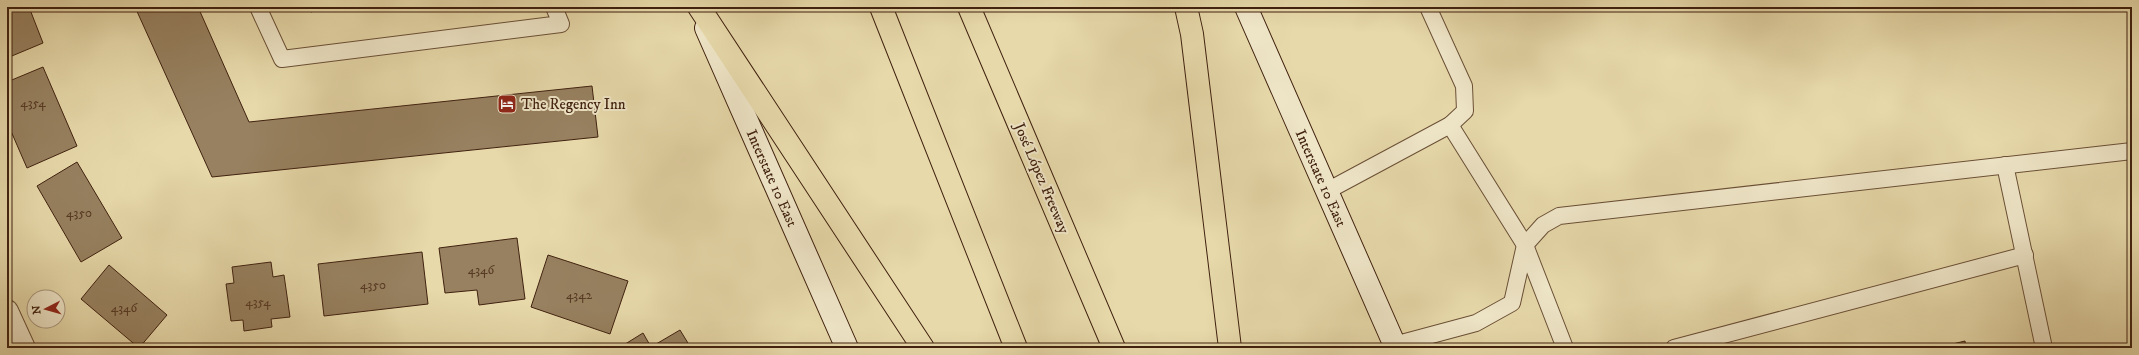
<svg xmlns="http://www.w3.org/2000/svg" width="2139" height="355" font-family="'IM FELL DW Pica',serif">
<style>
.building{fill:#978160;stroke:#40210f}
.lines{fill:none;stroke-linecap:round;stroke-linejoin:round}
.service-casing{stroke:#6a4f36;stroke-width:18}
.minor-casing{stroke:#6a4f36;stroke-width:24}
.secondary-casing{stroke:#40210f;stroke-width:24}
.motorway-casing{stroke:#40210f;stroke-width:24}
.service{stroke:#efe6c8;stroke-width:16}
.minor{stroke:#efe6c8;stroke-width:22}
.secondary{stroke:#efe6c8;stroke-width:22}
.motorway{stroke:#e7d9aa;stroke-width:22}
.labels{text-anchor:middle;stroke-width:4;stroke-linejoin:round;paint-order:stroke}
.number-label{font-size:13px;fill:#563923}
.poi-label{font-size:15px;fill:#40210f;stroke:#efe6c8;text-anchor:start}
.street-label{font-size:15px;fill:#40210f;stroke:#efe6c8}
</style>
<rect width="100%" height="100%" fill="#e7d9aa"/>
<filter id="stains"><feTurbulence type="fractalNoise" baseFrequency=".005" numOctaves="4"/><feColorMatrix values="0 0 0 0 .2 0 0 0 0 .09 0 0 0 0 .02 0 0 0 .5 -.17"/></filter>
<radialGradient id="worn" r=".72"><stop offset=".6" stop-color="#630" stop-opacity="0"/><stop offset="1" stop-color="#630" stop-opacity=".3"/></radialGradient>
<g class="building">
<path d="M7,7H29L43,43L7,58Z"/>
<path d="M135,7H198L249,122L592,86L598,137L212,177Z"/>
<path d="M309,7H326L311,12Z"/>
<path d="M43,67L77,146L27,168L7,122V82Z"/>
<path d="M77,162L122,238L81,262L37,186Z"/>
<path d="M517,238L525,299L479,305L477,290L445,293L439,248Z"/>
<path d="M422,252L428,304L324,316L318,264Z"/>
<path d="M548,255L628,281L610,334L531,307Z"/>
<path d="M271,262L273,277L284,275L290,317L271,319L272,327L244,331L243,320L231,321L226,284L234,283L232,267Z"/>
<path d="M109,265L167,315L139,348L81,299Z"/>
<path d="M680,330L691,348H623L622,346L643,333L651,347Z"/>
<path d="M1965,341L1966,348H1936Z"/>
</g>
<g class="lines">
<g class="service-casing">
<g id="service">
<path d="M258,7L282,59L561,24L554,7"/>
<path d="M1450,125L1525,245L1565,348"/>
<path d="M2005,165L2044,348"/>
<path d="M1327,191L1450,125L1465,111L1464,86L1428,7"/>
<path d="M1394,345L1476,323L1512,303L1525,245L1543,225L1559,216L2132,151"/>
<path d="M1674,348L2025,255"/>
</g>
</g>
<g class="minor-casing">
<path id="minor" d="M7,311L24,348"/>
</g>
<g class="secondary-casing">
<g id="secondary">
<path d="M1246,7L1396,348"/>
<path d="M706,28L847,348"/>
</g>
</g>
<g class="motorway-casing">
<g id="motorway">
<path d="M699,7L923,348"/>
<path d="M881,7L1016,348"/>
<path d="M969,7L1114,348"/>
<path d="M1186,7L1192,34L1230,348"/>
</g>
</g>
<use href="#service" class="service"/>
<use href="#minor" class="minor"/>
<use href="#secondary" class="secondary"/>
<use href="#motorway" class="motorway"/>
</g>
<defs>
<g id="hotel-square" transform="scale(1)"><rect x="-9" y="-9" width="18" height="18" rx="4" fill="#8f2418" stroke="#efe6c8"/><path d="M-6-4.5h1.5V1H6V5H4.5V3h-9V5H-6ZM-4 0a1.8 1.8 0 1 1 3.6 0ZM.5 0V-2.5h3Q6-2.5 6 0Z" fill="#fff"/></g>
</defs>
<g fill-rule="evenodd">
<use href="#hotel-square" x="507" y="104"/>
</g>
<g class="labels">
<g class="number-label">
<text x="33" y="107">4354</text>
<text x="79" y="217">4350</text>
<text x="481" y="274">4346</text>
<text x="373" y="289">4350</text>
<text x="579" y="299">4342</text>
<text x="258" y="306">4354</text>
<text x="124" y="312">4346</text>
</g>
<g class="poi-label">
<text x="521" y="109">The Regency Inn</text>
</g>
<g class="street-label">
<text transform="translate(772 178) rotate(66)" y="5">Interstate 10 East</text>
<text transform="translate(1042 178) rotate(67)" y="5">José López Freeway</text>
<text transform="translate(1321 178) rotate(66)" y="5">Interstate 10 East</text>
</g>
</g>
<rect width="2139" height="355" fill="none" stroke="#e7d9aa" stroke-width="24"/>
<rect x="8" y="8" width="2123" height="339" fill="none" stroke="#40210f" stroke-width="2"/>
<rect x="12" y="12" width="2115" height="331" fill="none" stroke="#40210f"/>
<g transform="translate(46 309) rotate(264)"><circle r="19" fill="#efe6c8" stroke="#a9977e"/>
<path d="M0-3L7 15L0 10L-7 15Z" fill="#8f2418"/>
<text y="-6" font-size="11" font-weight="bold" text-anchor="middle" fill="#40210f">N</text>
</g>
<rect width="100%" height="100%" filter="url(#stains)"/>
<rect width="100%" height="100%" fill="url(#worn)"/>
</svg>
